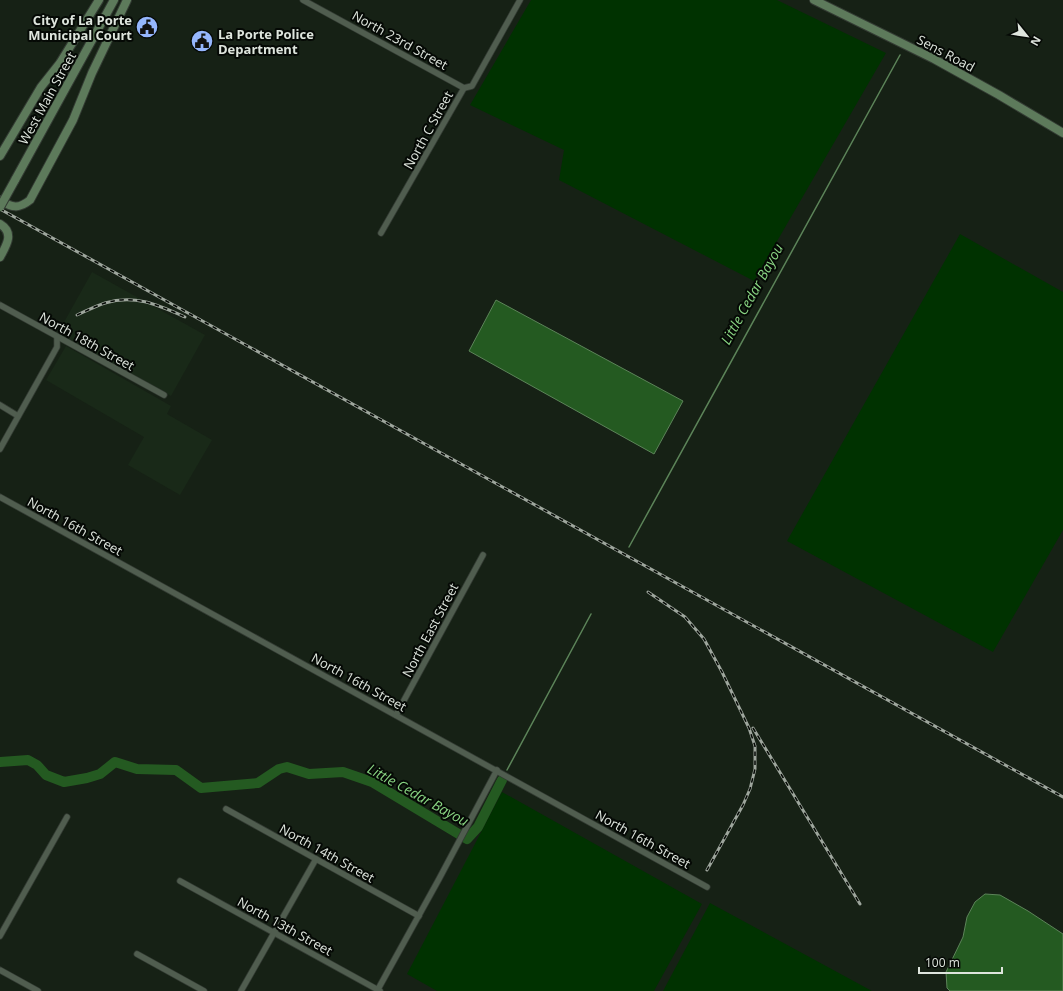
<svg xmlns="http://www.w3.org/2000/svg" width="1063" height="991" font-family="'Open Sans',sans-serif">
<style>
.built{fill:#192918}
.green{fill:#003200}
.water{fill:#245a21;stroke:#5c8459}
.lines{fill:none;stroke-linecap:round;stroke-linejoin:round}
.stream{stroke:#5c8459;stroke-width:1.5}
.river{stroke:#245a21;stroke-width:10}
.street-casing{stroke:#333b33;stroke-width:7}
.secondary-casing{stroke:#333b33;stroke-width:10}
.street{stroke:#505d4f;stroke-width:5.5}
.secondary{stroke:#5d7a5b;stroke-width:8}
.rail-casing{stroke:#9ea69d;stroke-width:3}
.rail{stroke:#050905;stroke-width:1.5;stroke-dasharray:4.5;stroke-linecap:butt}
.secondary-bridge-casing{stroke:#333b33;stroke-width:10;stroke-linecap:butt}
.secondary-bridge{stroke:#5d7a5b;stroke-width:8}
.labels{text-anchor:middle;stroke-width:4;stroke-linejoin:round;paint-order:stroke}
.poi-label{font-size:13px;font-weight:bold;fill:#dee5dd;stroke:#050905;text-anchor:end}
.street-label{font-size:13px;fill:#dee5dd;stroke:#050905}
.water-label{font-size:14px;font-style:italic;fill:#89d583;stroke:#050905}
</style>
<rect width="100%" height="100%" fill="#162115"/>
<g class="built">
<path d="M92,272L205,335L171,396L58,333Z"/>
<path d="M66,346L171,406L167,414L212,440L180,495L128,465L144,437L46,380Z"/>
</g>
<g class="green">
<path d="M531,0H777L886,53L754,281L559,180L564,150L470,105Z"/>
<path d="M960,234L1063,292V530L993,652L787,541Z"/>
<path d="M502,792L702,904L654,991H437L407,974Z"/>
<path d="M710,903L872,991H663Z"/>
</g>
<g class="water">
<path d="M496,300L683,401L654,454L469,351Z"/>
<path d="M985,894L1000,895L1028,911L1063,934V991H950L947,988L946,972L963,937L967,917L975,902Z"/>
</g>
<g class="lines">
<g class="stream">
<path d="M629,547L900,55"/>
<path d="M507,770L591,614"/>
</g>
<path class="river" d="M0,762L28,760L37,765L46,775L64,782L87,778L100,774L115,762L137,769L176,770L201,788L258,783L279,769L287,767L309,774L343,772L372,782L467,839L478,827L502,780"/>
<g class="street-casing">
<g id="street">
<path d="M303,0L464,88"/>
<path d="M381,233L464,88L472,86L520,0"/>
<path d="M0,305L164,395"/>
<path d="M0,405L18,416"/>
<path d="M0,449L57,347V337"/>
<path d="M0,497L707,887"/>
<path d="M396,715L483,555"/>
<path d="M226,809L419,916"/>
<path d="M180,881L380,991"/>
<path d="M0,936L67,817"/>
<path d="M137,954L204,991"/>
<path d="M0,970L38,991"/>
<path d="M241,991L316,859"/>
<path d="M377,991L439,879L497,770"/>
</g>
</g>
<g class="secondary-casing">
<g id="secondary">
<path d="M814,0L934,59L999,95L1063,133"/>
<path d="M0,156L41,87L60,63L99,0"/>
<path d="M15,180L114,0"/>
<path d="M0,200C12,208 19,209 30,200L73,120L92,73L127,0"/>
<path d="M0,224C15,233 6,246 0,257"/>
</g>
</g>
<use href="#street" class="street"/>
<use href="#secondary" class="secondary"/>
<g class="rail-casing">
<g id="rail">
<path d="M0,209L1063,797"/>
<path d="M77,315C86,311 96,306 105,303C135,294 158,305 185,317"/>
<path d="M648,592L685,617L704,639L722,672L749,728L755,746V769L750,789L743,805L707,870"/>
<path d="M753,728L860,904"/>
</g>
</g>
<use href="#rail" class="rail"/>
<g class="secondary-bridge-casing">
<path id="secondary-bridge" d="M0,207L15,180"/>
</g>
<use href="#secondary-bridge" class="secondary-bridge"/>
</g>
<defs>
<g id="civic-disc" transform="scale(1.15)"><circle r="9.5" fill="#95b6fd" stroke="#050905"/><path d="M-.6-6.5H3V-4.5H.6V-3L4-1V1h2V6H-6V1h2V-1L-.6-3ZM-1.2 2.5V6h2.4V2.5Z" fill="#111"/></g>
</defs>
<g fill-rule="evenodd">
<use href="#civic-disc" x="147" y="27"/>
<use href="#civic-disc" x="202" y="41"/>
</g>
<g class="labels">
<g class="poi-label">
<text x="132" y="25">City of La Porte<tspan x="132" dy="15">Municipal Court</tspan></text>
<text x="218" y="39" text-anchor="start">La Porte Police<tspan x="218" dy="15">Department</tspan></text>
</g>
<g class="street-label">
<text transform="translate(400 40) rotate(29)" y="5">North 23rd Street</text>
<text transform="translate(946 53) rotate(28)" y="5">Sens Road</text>
<text transform="translate(47 98) rotate(-61)" y="5">West Main Street</text>
<text transform="translate(428 130) rotate(-61)" y="5">North C Street</text>
<text transform="translate(87 341) rotate(29)" y="5">North 18th Street</text>
<text transform="translate(75 526) rotate(29)" y="5">North 16th Street</text>
<text transform="translate(430 630) rotate(-62)" y="5">North East Street</text>
<text transform="translate(359 682) rotate(29)" y="5">North 16th Street</text>
<text transform="translate(643 839) rotate(29)" y="5">North 16th Street</text>
<text transform="translate(327 853) rotate(29)" y="5">North 14th Street</text>
<text transform="translate(285 926) rotate(29)" y="5">North 13th Street</text>
</g>
<g class="water-label">
<text transform="translate(752 294) rotate(-61)" y="5">Little Cedar Bayou</text>
<text transform="translate(418 795) rotate(29)" y="5">Little Cedar Bayou</text>
</g>
</g>
<g transform="translate(1027 36) rotate(120)" stroke="#050905" stroke-width="3" paint-order="stroke">
<path d="M0-3L7 15L0 10L-7 15Z" fill="#dee5dd"/>
<text y="-6" font-size="11" font-weight="bold" text-anchor="middle" fill="#dee5dd">N</text>
</g>
<path d="M919 967v6h83v-6" fill="none" stroke="#dee5dd" stroke-width="2"/>
<text x="925" y="967" font-size="12" fill="#dee5dd" stroke="#050905" stroke-width="3" paint-order="stroke">100 m</text>
</svg>
